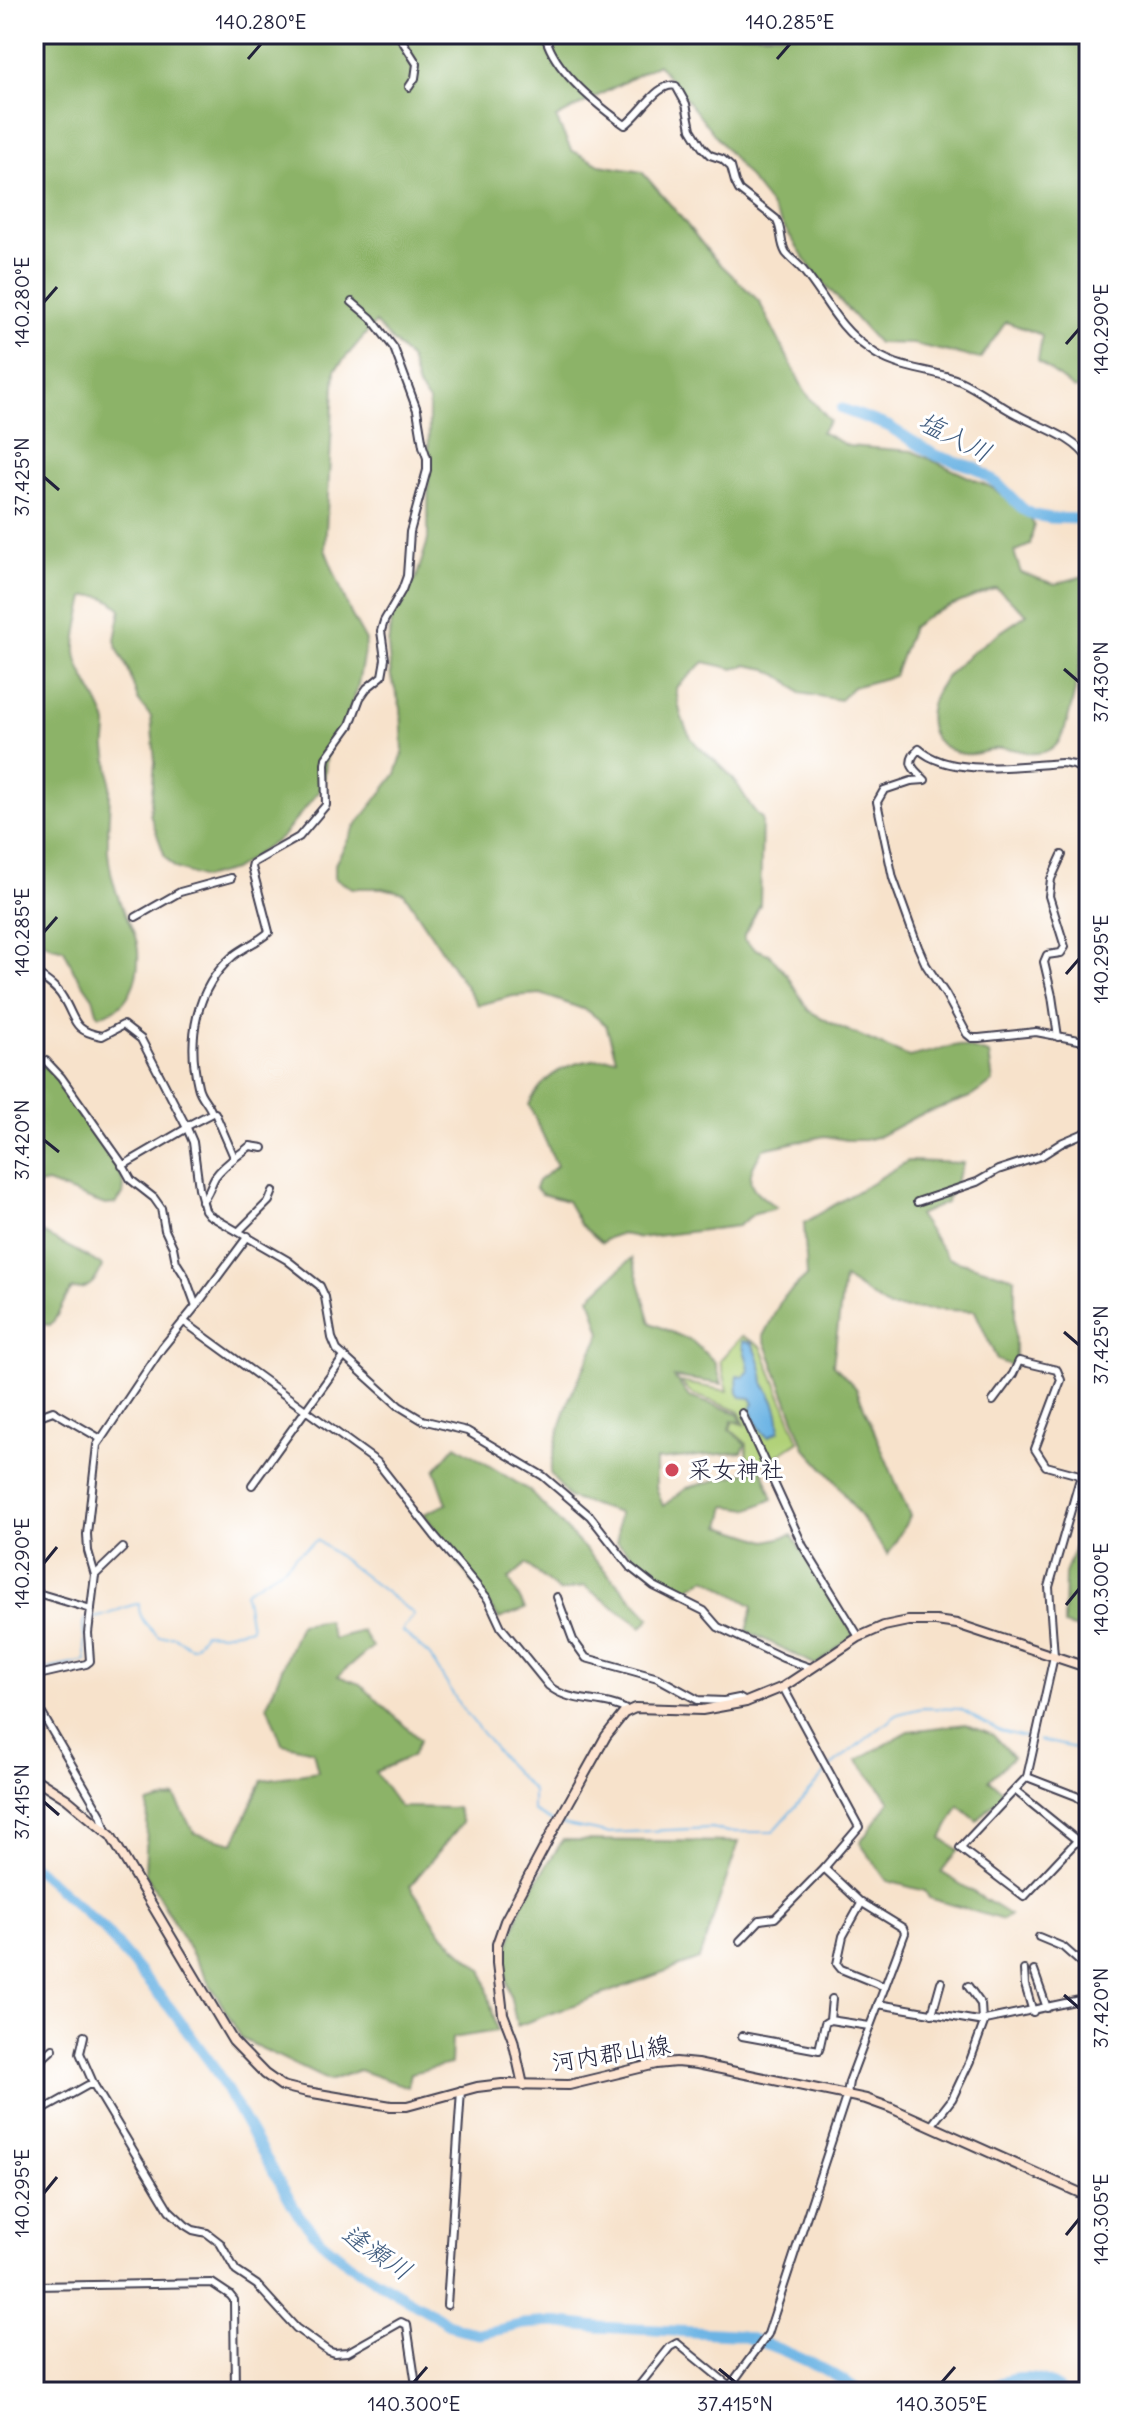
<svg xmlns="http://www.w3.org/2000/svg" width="1123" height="2426" font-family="Delius,'Klee One',sans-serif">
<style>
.green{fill:#b1d178;stroke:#6a7a5a;stroke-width:2}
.forest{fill:#8cb368;stroke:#576a52;stroke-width:2}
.water{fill:#6cb4e4;stroke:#476b90;stroke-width:2}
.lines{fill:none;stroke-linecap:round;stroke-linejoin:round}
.stream{stroke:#6cb4e4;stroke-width:2}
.river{stroke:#6cb4e4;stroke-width:11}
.street-casing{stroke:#423f51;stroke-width:10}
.secondary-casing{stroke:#423f51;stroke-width:12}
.street{stroke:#fff;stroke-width:6}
.secondary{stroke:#fde4d1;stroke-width:8}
.ticks{fill:none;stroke:#22223b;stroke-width:3}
.poi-dot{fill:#d1495b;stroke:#fff;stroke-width:3}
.labels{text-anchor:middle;stroke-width:6;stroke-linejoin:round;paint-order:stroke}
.poi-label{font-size:24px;fill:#22223b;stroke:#fff;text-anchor:start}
.street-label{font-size:24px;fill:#22223b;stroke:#fff}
.water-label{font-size:26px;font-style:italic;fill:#405c7f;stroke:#fff}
.neatline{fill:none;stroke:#22223b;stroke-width:3}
.ticks-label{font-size:20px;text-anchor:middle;fill:#22223b}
</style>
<rect width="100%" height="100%" fill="#fff"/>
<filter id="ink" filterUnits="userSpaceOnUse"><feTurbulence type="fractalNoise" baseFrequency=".0125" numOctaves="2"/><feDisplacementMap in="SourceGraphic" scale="16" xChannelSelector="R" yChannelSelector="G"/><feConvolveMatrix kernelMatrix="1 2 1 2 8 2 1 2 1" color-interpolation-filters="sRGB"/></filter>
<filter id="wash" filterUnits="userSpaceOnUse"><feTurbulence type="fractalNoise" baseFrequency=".006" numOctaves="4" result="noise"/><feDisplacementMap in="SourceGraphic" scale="32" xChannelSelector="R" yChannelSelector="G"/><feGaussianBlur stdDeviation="1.8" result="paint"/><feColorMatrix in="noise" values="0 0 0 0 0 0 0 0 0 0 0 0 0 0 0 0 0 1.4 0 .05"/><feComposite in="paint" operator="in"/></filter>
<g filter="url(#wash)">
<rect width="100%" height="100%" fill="#f7e2cb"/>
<path class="green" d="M742,1336L761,1346L799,1441L766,1463L747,1457V1444L730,1429L733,1421L745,1425L739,1411L692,1394L680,1382L728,1391L720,1360Z"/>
<g class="forest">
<path d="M34,34H1089V119L1087,129L1089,131V385L1074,389L1038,361L1042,335L1006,322L980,359L913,344L878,343L813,271L765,198L658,64L556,118L571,150L600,165L642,172L675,210L712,256L759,301L805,392L830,421L821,432L848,446L912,451L993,488L1028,514L1034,525L1030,545L1014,552L1021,573L1055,584L1080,577L1089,578V640L1084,642C1080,663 1069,737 1054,747C1033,761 1020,747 1000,748C989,749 976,756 964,754C950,752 935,743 931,730C917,679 992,639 1027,614L996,588L931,614L912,627L894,676L853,687L840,700L800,693L788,681L767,669L746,665L734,669L704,662L676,688C678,707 683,730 697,745C710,758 727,768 737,784C746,797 750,809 762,819L760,905L744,935V940L755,949L769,954L787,975L809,1011L835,1025L909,1057L958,1045L989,1054L993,1082L970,1097L917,1116L880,1136L865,1140H847L825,1136L763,1149C744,1181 745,1185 776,1207L773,1209L755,1213L738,1226L639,1238C625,1233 614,1232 602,1243L580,1224L567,1201L542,1194L535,1188L538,1181L557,1166L529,1105C546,1068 578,1059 616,1058L606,1025L588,1011L541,994L513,996L478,1005L404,893L383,888H352L335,879V864L355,827L396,774L403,752L401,708L391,677L388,645L391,621L406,592L416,579L428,540L429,402L418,387L410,359L375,323L335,370L325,549L351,614L366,641L357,690L345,721L327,752L324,780L319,791L282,837L233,870L203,878L175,868L165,857L150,814L155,762L151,717L138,700L128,669L118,650L115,640L121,609C109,598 100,593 85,597C82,613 75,636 76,651C77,674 102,701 107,724C108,731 105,740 106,748C107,758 110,768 110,778C111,802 107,827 108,851C109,868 115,889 121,905C127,920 137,934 138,950C140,979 129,1011 98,1015L93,998L74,971L64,949L52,946L34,936V93L36,92L34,85Z"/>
<path d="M34,1063L42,1065L54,1074L66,1094L120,1173L124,1186L123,1195L115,1204L105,1205L47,1183L34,1186Z"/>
<path d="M908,1161L964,1163L946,1203L918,1215L948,1258L1015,1278V1367L997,1360L975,1311L889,1308L844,1278L833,1364L856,1388L910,1516L888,1555L835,1481L805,1448L763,1336L782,1299L807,1276L804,1223Z"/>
<path d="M34,1228C56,1242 81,1251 102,1266C97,1281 88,1291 72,1289C62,1300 61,1314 50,1325L34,1323Z"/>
<path d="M632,1258L651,1323L692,1341L715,1362L722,1384L674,1377L689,1397L738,1413L742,1423L732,1420L729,1429L746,1444L742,1452L656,1460V1487L663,1506L687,1488L762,1468L773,1499L750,1509L726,1506L721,1526L767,1541L792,1535L854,1635L816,1665L747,1631L753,1606L706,1578L680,1593L617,1542L619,1513L569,1498L550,1473L556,1442L569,1399L601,1333L590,1297Z"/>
<path d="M456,1445L530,1491L650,1618L642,1627L584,1586L560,1592L526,1564L509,1579L525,1609L499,1619L424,1514L447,1504L435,1470Z"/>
<path d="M1089,1508V1632L1064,1625L1065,1574Z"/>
<path d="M327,1620L333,1639L362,1631L372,1647L338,1676L360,1684L420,1740L412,1756L375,1772L400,1807L457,1808L462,1823L410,1886L444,1936L483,1971L497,2031L452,2038L451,2064L411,2073L408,2087L359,2070L329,2081L242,2039L145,1873L148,1804L175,1797L194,1833L234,1843L262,1780L318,1772L313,1751L282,1744L267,1705L300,1624Z"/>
<path d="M965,1724L993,1735L1013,1757L989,1780L1005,1792L977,1821L959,1806L942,1838L958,1850L941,1872L1010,1915L1003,1920L929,1898L925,1891L887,1881L860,1843L890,1801L857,1760L909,1731Z"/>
<path d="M563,1840L739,1842L699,1959L517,2026L503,1964L523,1902Z"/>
</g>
<path class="water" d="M742,1341L752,1343C758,1354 764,1372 764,1385C773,1396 781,1415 779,1431L768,1437C761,1432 751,1416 751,1408L754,1404L751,1398L741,1397L738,1393L737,1376L743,1377L749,1371C749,1359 743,1353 742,1341Z"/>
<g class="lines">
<g class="stream">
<path d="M92,1618C109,1617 123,1605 139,1604C138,1619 149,1628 159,1637L174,1636C192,1648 190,1654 204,1633L222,1634L251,1628L245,1593L247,1590L285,1567L295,1556L317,1540L414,1614L402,1631L430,1656L459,1704L507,1764L533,1791V1811L555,1823"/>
<path d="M34,1672L86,1661L83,1624L86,1617"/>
<path d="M1039,1740L1089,1751"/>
<path d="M830,1767L898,1714L922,1708L960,1709L1000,1731L1033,1739"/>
<path d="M561,1824L607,1833L712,1828L728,1832H773L826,1772"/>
</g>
<g class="river">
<path d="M842,409L888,426L935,455L976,468L998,484L1024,510L1033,515L1051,518L1080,519L1089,516"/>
<path d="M34,1867L103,1928L170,2008L213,2066L298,2214L321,2241L349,2264L449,2324L461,2330L480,2334L524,2324L553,2322L598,2327L733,2334C766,2341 835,2371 860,2392"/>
<path d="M983,2392C1008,2376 1037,2372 1063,2392"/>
</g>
</g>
</g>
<g filter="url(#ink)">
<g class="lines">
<g class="street-casing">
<g id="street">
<path d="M398,34L417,64L415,78L409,87"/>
<path d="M545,34C552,69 597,105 625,125C640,115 658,81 676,86L686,104L691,129L702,147L710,155L722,159L731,167L735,182L739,190L776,219C783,229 779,242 786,253C791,259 798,264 803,270C827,299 836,326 869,349C898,371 929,368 960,381C980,390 998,405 1018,415C1041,428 1074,436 1089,460"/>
<path d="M1089,773L1074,765L1062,763C1022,765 950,778 919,749C903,764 915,770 925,780L911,781L884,790L877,802L893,878L918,947L926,965L946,995L967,1034L972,1038H979L1036,1032L1089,1042"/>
<path d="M136,917L180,892L231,878"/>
<path d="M34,972C44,979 57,987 63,998C76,1019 72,1031 102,1036L123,1025L141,1039L187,1128L193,1142L199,1188L205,1210L209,1215L287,1260L320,1286L325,1297L332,1338L337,1350L399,1406L422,1420L467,1431L543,1476L590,1516L630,1567L654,1586L704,1611L718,1627L783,1658L811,1668"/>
<path d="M1058,1037L1052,996L1044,962L1047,955L1061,953L1065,947L1049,896L1051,879L1062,855"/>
<path d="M34,1057L46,1061L61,1077L121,1162L131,1180L154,1198L161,1208L165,1230L173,1247L176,1262L185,1276L196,1306"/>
<path d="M215,1113L234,1157"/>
<path d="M187,1126L212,1113C209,1103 200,1097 198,1086C187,1040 195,989 233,956C244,947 258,942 269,932L252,867L253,863L299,837L326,805L325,764L326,758L350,725L360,698L367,688L382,676L385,659L381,631L384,621L402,590L407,576L410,532L427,470V458L423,446L417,410L394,348L371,318L352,302"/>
<path d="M122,1166L187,1128"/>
<path d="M202,1201C209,1194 210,1186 215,1177C224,1164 238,1156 250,1146L263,1148"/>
<path d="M917,1202L977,1182L998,1170L1041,1156L1063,1142L1089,1131"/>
<path d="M239,1231L269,1201L273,1191"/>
<path d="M1089,1245L1086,1273L1089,1300"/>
<path d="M183,1321L377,1462L434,1535L488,1599L501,1627L549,1686C572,1705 603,1696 628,1711"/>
<path d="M993,1401L1013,1374L1019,1361L1057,1370L1061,1380L1035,1449L1046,1466L1083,1476"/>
<path d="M742,1413L803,1546L859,1637"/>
<path d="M34,1418L53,1411L101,1439"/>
<path d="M1089,1467L1079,1482L1049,1587L1054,1656L1027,1777L960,1848L1024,1897L1089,1828"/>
<path d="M252,1485L344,1357"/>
<path d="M95,1575L123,1548"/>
<path d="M34,1592L91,1609"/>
<path d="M557,1597L573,1640L586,1658L658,1678L698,1700L724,1701L739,1698L746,1702"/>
<path d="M34,1676L86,1664L90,1661L88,1633L95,1575L88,1551L87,1534L97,1445L162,1348L196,1306L248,1236"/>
<path d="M34,1700L101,1815L106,1831"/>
<path d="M1027,1777L1076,1796L1089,1805"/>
<path d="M1016,1791L1089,1850"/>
<path d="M862,1902L843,1936L837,1964L841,1969L885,1987"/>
<path d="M1039,1937L1063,1947L1089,1970"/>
<path d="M740,1941L760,1920L775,1918L824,1868"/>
<path d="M1024,1970L1025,1985L1033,2012"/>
<path d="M1034,1971L1047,2008"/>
<path d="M968,1986L981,2004L982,2021"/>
<path d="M832,1999L830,2020L869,2026"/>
<path d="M878,2004L984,2022"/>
<path d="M932,2014L941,1982"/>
<path d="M84,2036L80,2053L94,2085"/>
<path d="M742,2036L819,2050L825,2023L830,2020"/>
<path d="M34,2066L53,2049"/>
<path d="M34,2115L88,2085H94L169,2210L185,2225L193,2230L207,2233L220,2243L236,2271L257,2285L296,2328L328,2351L334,2353L348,2352L401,2322L407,2325L417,2392"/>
<path d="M931,2126L952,2099L970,2061L985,2020L1089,1998"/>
<path d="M34,2286L212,2283L230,2295L234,2300L235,2392"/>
<path d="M447,2305L461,2090"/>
<path d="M730,2386L768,2334L847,2094L849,2082L905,1933L903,1928L859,1901L824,1868L859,1827L783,1687"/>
<path d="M634,2392L670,2347L677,2343L737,2392"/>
</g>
</g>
<g class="secondary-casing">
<g id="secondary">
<path d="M34,1778L67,1799L111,1836L233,2041L265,2074L282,2086L307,2092L391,2106H407L477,2087L502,2084L569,2085L656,2064L676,2062L697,2064L866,2099L891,2108L1089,2197"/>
<path d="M523,2085L513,2040L503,2014L497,1963V1944L505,1921L554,1829L606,1736L624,1713L635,1708L702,1710L746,1702L783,1687L859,1637L884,1626L908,1621H936L957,1624L1089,1668"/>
</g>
</g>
<use href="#street" class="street"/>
<use href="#secondary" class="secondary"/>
</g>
</g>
<path class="ticks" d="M248,59L261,44M777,59L790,44M44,302L57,287M1066,344L1079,329M44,477L59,490M1064,669L1079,682M44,932L57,917M1066,974L1079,959M44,1140L59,1152M1064,1332L1079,1345M44,1563L57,1547M1066,1605L1079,1589M44,1802L59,1815M1064,1995L1079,2008M44,2193L57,2177M1066,2235L1079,2219M719,2369L735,2382M414,2382L427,2367M942,2382L955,2367"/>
<circle class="poi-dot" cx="672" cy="1470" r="8"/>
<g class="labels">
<g class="poi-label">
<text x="688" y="1478">采女神社</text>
</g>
<g class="street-label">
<text transform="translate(611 2054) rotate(-9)" y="8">河内郡山線</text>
</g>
<g class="water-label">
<text transform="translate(955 437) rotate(27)" y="9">塩入川</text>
<text transform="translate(377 2252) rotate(34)" y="9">逢瀬川</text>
</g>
</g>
<rect width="1123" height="2426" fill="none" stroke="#fff" stroke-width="88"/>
<rect x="44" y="44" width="1035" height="2338" class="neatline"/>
<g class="ticks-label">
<text x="261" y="29">140.280°E</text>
<text x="790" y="29">140.285°E</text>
<text transform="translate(22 302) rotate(-90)" y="7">140.280°E</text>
<text transform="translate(1101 329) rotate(-90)" y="7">140.290°E</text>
<text transform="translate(22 477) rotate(-90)" y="7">37.425°N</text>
<text transform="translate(1101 682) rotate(-90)" y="7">37.430°N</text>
<text transform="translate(22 932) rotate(-90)" y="7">140.285°E</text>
<text transform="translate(1101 959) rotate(-90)" y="7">140.295°E</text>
<text transform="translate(22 1140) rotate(-90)" y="7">37.420°N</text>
<text transform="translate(1101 1345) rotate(-90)" y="7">37.425°N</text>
<text transform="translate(22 1563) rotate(-90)" y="7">140.290°E</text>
<text transform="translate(1101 1589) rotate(-90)" y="7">140.300°E</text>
<text transform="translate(22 1802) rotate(-90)" y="7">37.415°N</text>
<text transform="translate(1101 2008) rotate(-90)" y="7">37.420°N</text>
<text transform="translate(22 2193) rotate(-90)" y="7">140.295°E</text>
<text transform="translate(1101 2219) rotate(-90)" y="7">140.305°E</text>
<text x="414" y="2411">140.300°E</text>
<text x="735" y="2411">37.415°N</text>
<text x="942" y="2411">140.305°E</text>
</g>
</svg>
